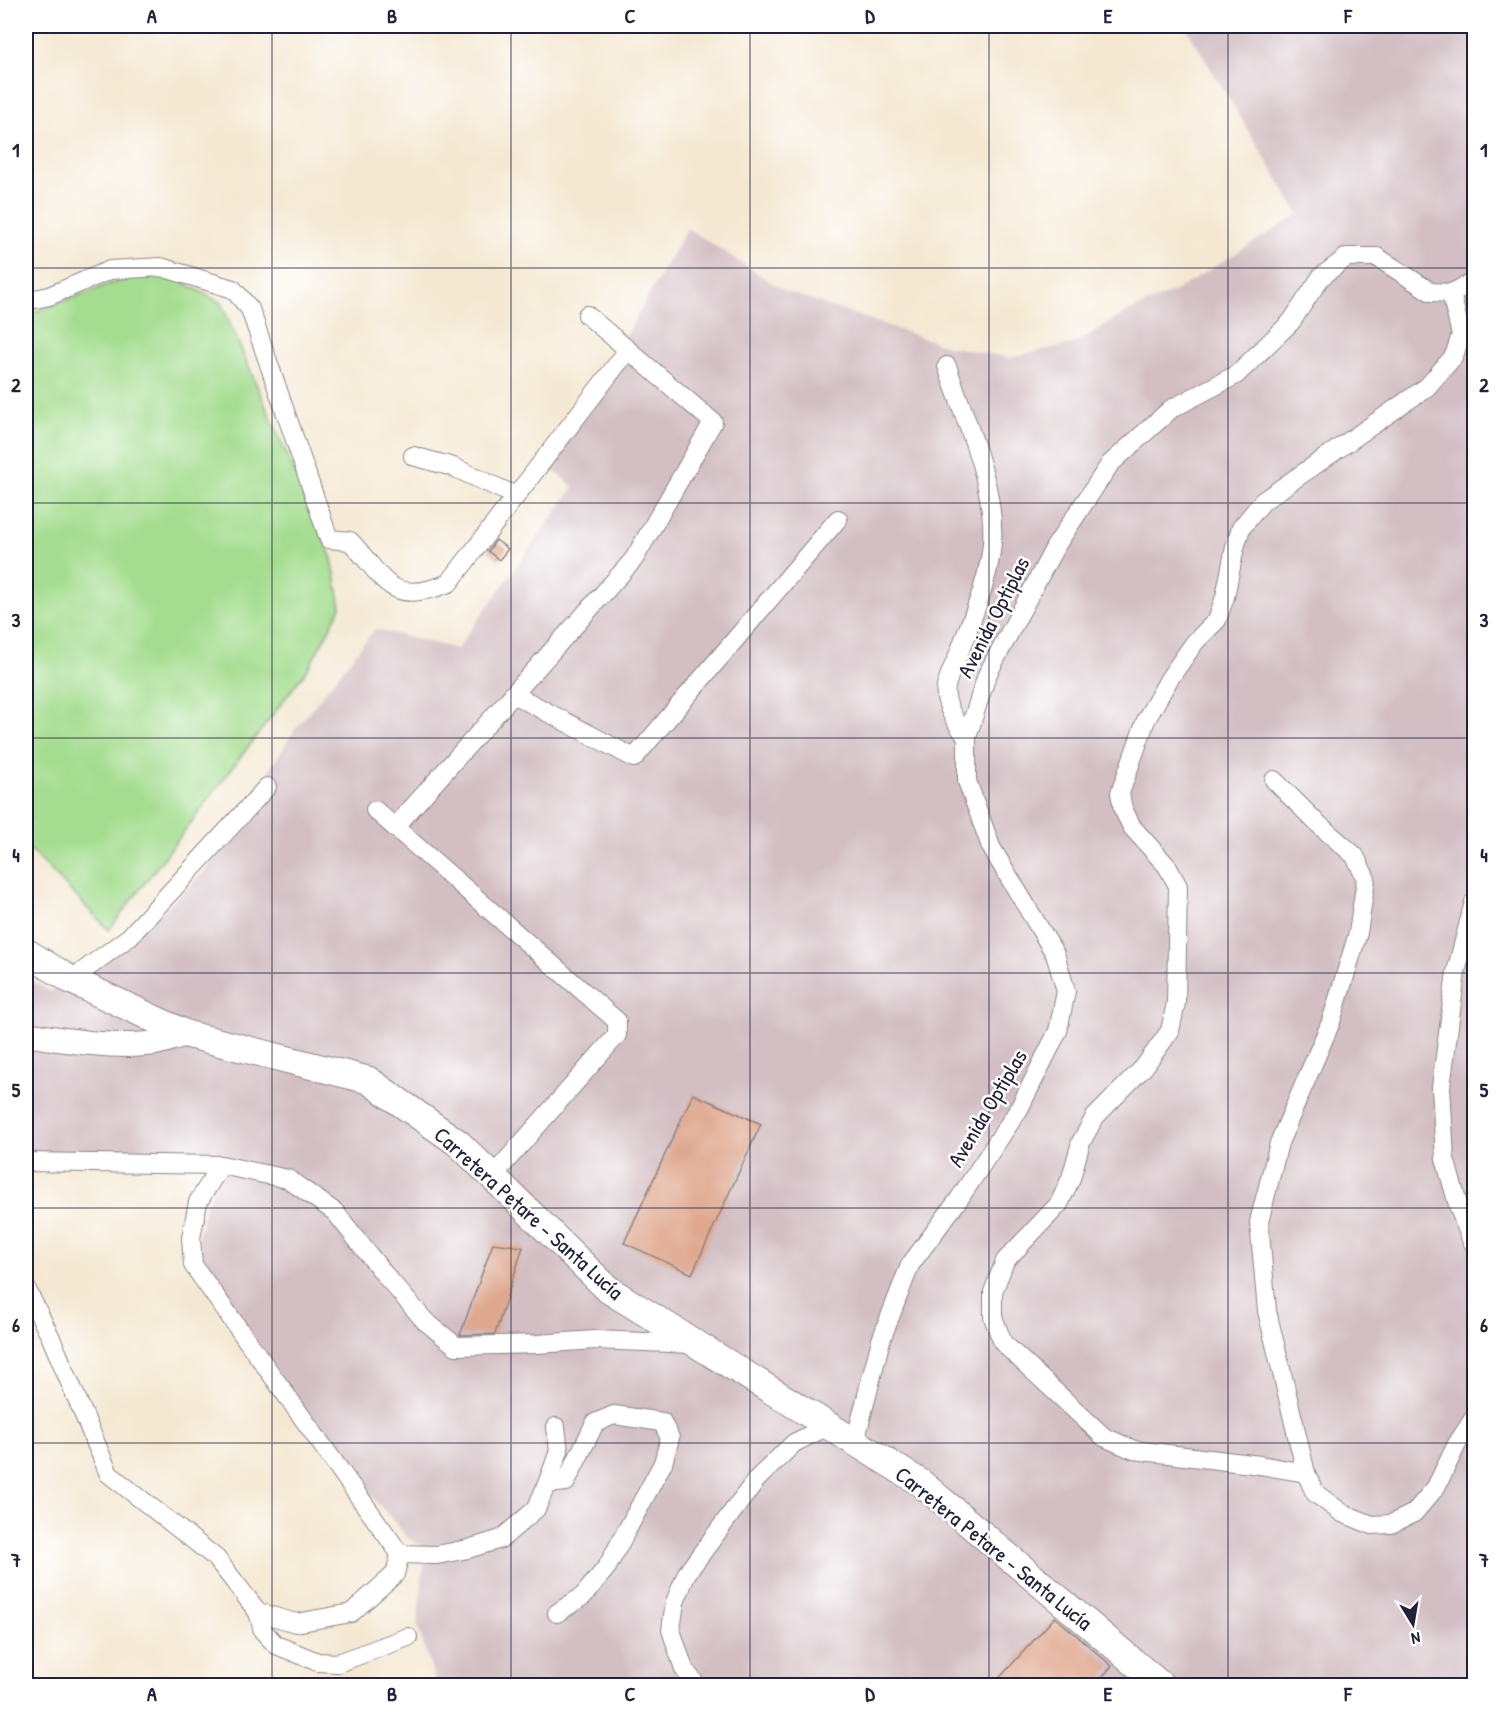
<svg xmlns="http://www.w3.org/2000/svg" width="1500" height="1711" font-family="'Patrick Hand',sans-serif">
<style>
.industrial{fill:#d2bec3}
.green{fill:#a4dd8f;stroke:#638065;stroke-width:1.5}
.building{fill:#dfa88e}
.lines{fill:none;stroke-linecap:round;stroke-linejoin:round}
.street-casing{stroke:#8b8586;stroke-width:20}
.secondary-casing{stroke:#8b8586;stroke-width:26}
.primary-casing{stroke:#8b8586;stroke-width:29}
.street{stroke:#fff;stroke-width:18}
.secondary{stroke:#fff;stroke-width:24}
.primary{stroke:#fff;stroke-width:27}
.grid{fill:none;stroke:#22223b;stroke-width:1.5;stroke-opacity:0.55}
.labels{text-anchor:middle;stroke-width:5;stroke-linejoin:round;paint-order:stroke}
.street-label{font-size:22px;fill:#22223b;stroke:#fff}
.neatline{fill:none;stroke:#22223b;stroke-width:2}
.grid-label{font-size:20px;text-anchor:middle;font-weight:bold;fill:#22223b}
</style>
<rect width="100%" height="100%" fill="#fff"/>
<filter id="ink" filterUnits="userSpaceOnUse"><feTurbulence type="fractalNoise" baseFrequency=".0167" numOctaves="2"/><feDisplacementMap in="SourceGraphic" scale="12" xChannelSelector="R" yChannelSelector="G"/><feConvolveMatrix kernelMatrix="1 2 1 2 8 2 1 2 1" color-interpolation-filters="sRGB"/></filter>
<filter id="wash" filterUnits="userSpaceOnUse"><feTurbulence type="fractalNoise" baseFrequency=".008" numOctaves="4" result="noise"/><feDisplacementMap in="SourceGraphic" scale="24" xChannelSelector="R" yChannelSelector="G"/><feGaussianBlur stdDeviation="1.35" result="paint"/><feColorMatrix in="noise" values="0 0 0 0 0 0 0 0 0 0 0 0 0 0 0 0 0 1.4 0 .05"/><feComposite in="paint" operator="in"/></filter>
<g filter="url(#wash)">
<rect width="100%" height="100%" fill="#f4e8d2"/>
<path class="industrial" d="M1185,26H1474V1685H437L417,1625L426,1548L408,1538L338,1457L211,1279L200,1250L198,1237L205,1208L213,1191L202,1156L148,1154L26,1163V978L51,992L72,970L163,911L205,871L294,731L375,629L457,649L574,487L544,463L608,367L687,228L785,291L947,346L1009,358L1075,343L1126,313L1177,290L1299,214Z"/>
<path class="green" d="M156,267L221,303L332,559L341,607L309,667L109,930L26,845V315Z"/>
<g id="blocks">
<g class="building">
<path d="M496,540L508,549L499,560L488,551Z"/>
<path d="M693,1094L761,1124L692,1274L624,1243Z"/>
<path d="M493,1243L523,1247L495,1334L460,1335Z"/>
<path d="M1055,1617L1112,1666L1094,1686H992Z"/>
</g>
</g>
</g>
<g filter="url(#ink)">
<use href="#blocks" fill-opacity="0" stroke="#8b8586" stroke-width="1.5"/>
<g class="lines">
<g class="street-casing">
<g id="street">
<path d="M26,301L49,296L110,270L161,267L233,289L250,309L329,539L350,541C386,579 389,607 449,583L628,350"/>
<path d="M947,366C965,421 996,485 992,543C989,581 972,617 959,653C955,663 948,676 946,687C943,703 957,725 967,737"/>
<path d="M413,456L453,467L516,496"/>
<path d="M513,694L634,758L838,519"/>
<path d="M1274,780L1316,822L1355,856L1366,879L1358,933L1331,1022L1279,1143L1259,1222L1267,1311L1306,1473L1315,1493L1342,1513L1372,1525L1391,1524L1414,1513L1436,1487L1457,1444L1474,1418"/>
<path d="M375,810L617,1021V1035L492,1177"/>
<path d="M395,827L634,559L713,422L587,315"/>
<path d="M1474,902L1456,972L1441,1087L1445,1159L1459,1208L1471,1239L1474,1244"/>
<path d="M71,980L129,937L267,787"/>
<path d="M26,1162L221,1165"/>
<path d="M26,1288L51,1338L109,1474L216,1558L258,1612L296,1623L351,1613L395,1574L400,1554L193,1265L191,1238L198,1202L221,1165L288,1179L335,1212L385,1275L425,1321L456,1346L537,1344L595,1340L694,1344"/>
<path d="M855,1442L881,1340L910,1265L959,1199L1019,1109L1058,1031L1066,991L1055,954L991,847L967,781V737L987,675L1055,547L1110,464L1171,409L1236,375L1291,322L1321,277L1347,257H1377L1431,292L1451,293L1474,282"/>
<path d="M1306,1473L1260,1465L1134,1450L1104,1437L1003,1343L993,1317V1292L1005,1261L1059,1204L1071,1178L1081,1142L1095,1117L1144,1067L1170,1031L1176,1003L1178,886L1167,866L1132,827L1123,809L1120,793L1146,720L1169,679L1195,642L1217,620L1225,597L1235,547L1241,528L1263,501L1427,387L1454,356L1461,335L1451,293"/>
<path d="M547,1484L566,1482L595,1423L614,1415L662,1422L670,1438L663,1463L607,1567L583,1596L557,1613"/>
<path d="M400,1554L437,1555L468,1549L501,1539L536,1509L547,1484L559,1451L556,1427"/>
<path d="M258,1612L263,1631L276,1645L318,1662L338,1663L408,1637"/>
<path d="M697,1686L684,1669L671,1630L675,1602L687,1573L756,1480L794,1443L828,1426"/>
</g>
</g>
<g class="secondary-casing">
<path id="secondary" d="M26,1034C63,1040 117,1049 155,1043C165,1041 176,1037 186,1034"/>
</g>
<g class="primary-casing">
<path id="primary" d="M26,952L71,980L186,1034L368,1080L458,1143L609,1290L921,1483L1162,1686"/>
</g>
<use href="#street" class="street"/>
<use href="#secondary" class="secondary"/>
<use href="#primary" class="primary"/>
</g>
</g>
<path class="grid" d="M272,26V1686M511,26V1686M750,26V1686M989,26V1686M1228,26V1686M26,268H1474M26,503H1474M26,738H1474M26,973H1474M26,1208H1474M26,1443H1474"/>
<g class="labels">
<g class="street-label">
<text transform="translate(993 617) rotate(-63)" y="8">Avenida Optiplas</text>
<text transform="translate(987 1108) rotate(-59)" y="8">Avenida Optiplas</text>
<text transform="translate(529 1213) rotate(42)" y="8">Carretera Petare - Santa Lucía</text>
<text transform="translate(994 1548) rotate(39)" y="8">Carretera Petare - Santa Lucía</text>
</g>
</g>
<rect width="1500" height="1711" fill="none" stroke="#fff" stroke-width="66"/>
<g transform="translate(1413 1624) rotate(169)" stroke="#ffffff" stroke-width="4.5" paint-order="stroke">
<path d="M0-4.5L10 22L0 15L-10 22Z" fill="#22223b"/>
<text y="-9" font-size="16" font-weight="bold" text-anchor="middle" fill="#22223b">N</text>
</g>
<rect x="33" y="33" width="1434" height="1645" class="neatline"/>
<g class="grid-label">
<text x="152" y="23">A</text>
<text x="392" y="23">B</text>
<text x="630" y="23">C</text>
<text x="870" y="23">D</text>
<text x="1108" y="23">E</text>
<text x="1348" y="23">F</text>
<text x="16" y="157">1</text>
<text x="1484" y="157">1</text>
<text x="16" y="392">2</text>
<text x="1484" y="392">2</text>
<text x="16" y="627">3</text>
<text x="1484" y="627">3</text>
<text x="16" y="862">4</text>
<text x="1484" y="862">4</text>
<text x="16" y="1097">5</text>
<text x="1484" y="1097">5</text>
<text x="16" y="1332">6</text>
<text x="1484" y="1332">6</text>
<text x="16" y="1567">7</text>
<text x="1484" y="1567">7</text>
<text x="152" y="1701">A</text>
<text x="392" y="1701">B</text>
<text x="630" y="1701">C</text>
<text x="870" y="1701">D</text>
<text x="1108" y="1701">E</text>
<text x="1348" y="1701">F</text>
</g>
</svg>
